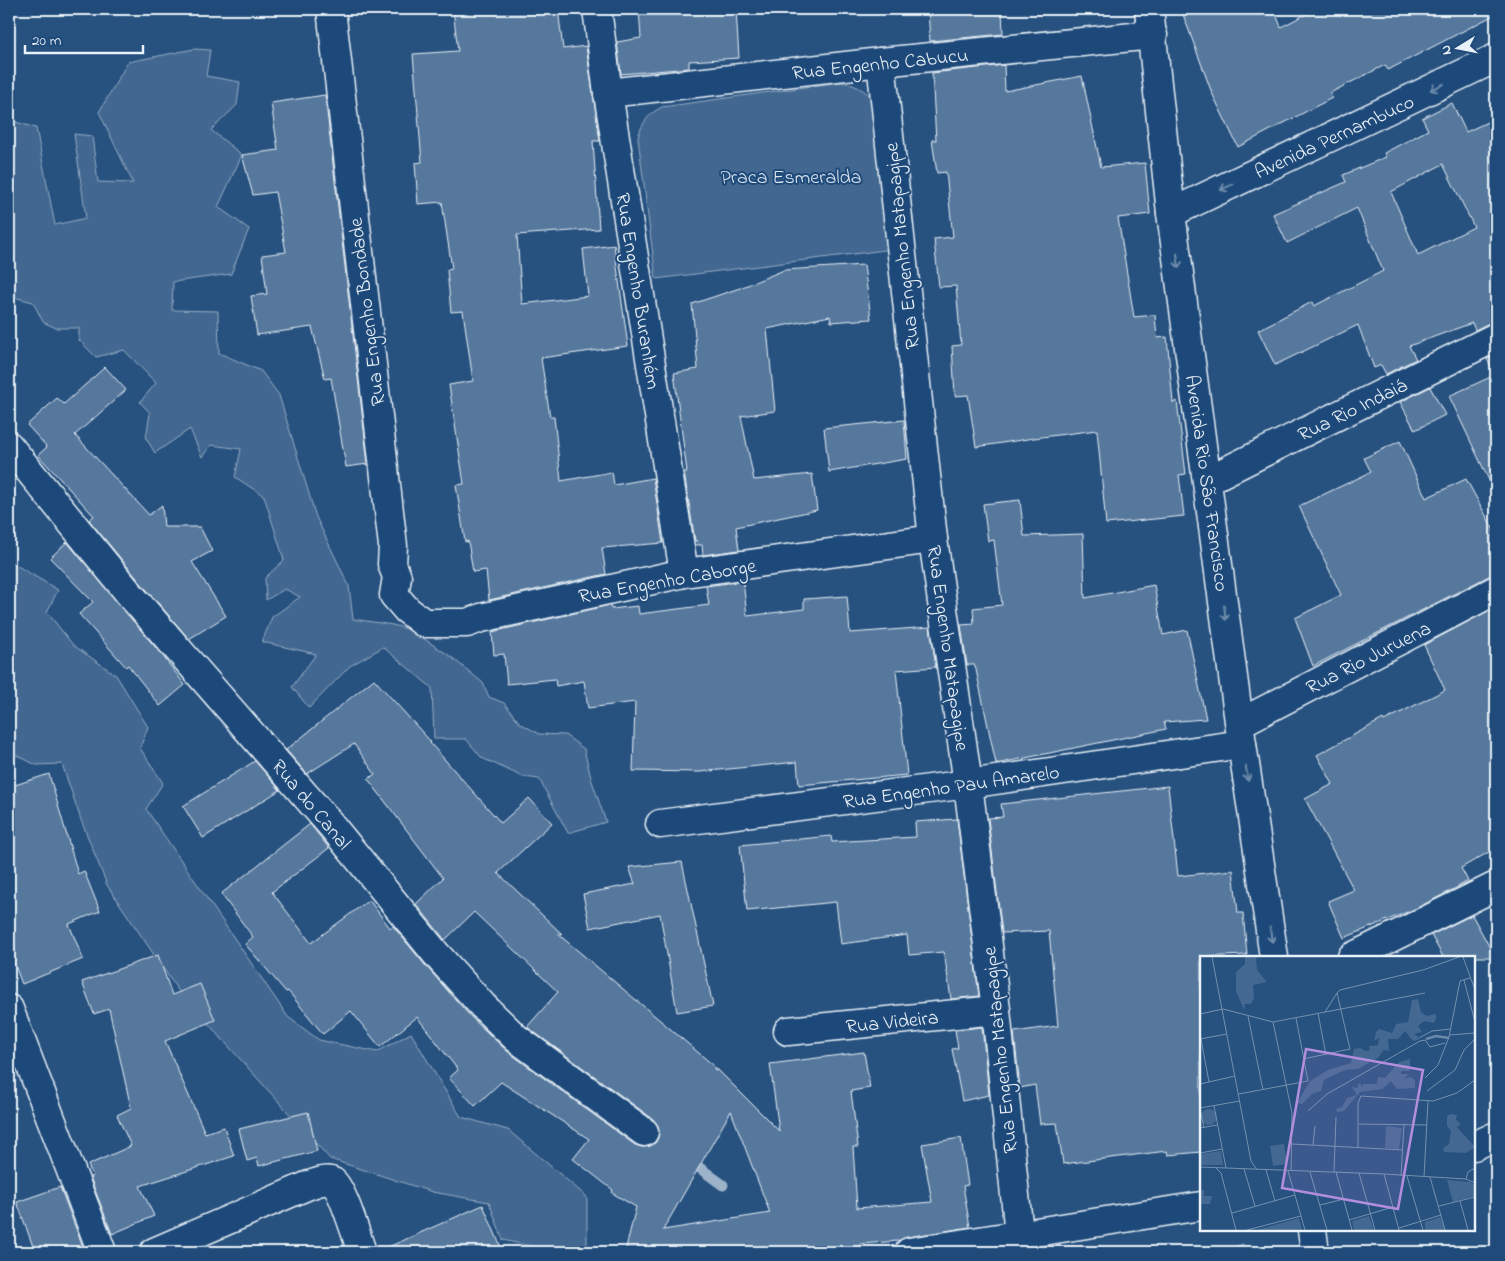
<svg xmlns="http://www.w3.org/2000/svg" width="1505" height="1261" font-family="'Indie Flower',sans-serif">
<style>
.green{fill:#436891;stroke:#96acc4}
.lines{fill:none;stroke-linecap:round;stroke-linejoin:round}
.stream{stroke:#9db3c9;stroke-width:11}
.building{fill:#57789d;stroke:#e8f1f8;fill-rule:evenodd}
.minor-casing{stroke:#e8f1f8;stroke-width:31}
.secondary-casing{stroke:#e8f1f8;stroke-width:31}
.minor{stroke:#1f4a7a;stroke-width:28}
.secondary{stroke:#1f4a7a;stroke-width:28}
.oneway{stroke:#6f8dac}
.labels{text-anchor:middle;stroke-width:4;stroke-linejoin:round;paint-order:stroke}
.street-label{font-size:20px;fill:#e8f1f8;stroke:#1f4a7a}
.park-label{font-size:20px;fill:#d8e3ee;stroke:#1f4a7a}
.inset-river{fill:none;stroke:#6b8aaa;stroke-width:2.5}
.inset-road{fill:none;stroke:#7491af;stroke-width:1}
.view{fill:#b28edc;fill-opacity:0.15;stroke:#b28edc;stroke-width:2.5}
.inset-edge{fill:none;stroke:#e8f1f8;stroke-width:2.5}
</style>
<rect width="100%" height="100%" fill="#27517f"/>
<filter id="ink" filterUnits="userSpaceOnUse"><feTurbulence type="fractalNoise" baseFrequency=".02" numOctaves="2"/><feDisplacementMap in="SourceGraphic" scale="10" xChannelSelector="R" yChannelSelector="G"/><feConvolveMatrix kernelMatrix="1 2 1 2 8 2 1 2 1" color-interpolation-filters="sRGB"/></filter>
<g filter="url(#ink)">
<g class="green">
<path d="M194,49L210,50L206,76L240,82L237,105L211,130L242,155L218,207L249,229L231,274L173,282L172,310L218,311L219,353L261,371L279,395L316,517L349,586L353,619L393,625L411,630L450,656L483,683L489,697L504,703L520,723L539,734L565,735L584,749L591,778L606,822L568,833L539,779L523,777L482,758L466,739H434L432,688L383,647L350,666L309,708L292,687L316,654L262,642L272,617L300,597L285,589L266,600L265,578L284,560L264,496L235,477L241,449L211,445L202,457L190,429L155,453L146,438L150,413L140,402L156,383L124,350L96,357L79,340V328H56L43,322L33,302L9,296V120L36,128L55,225L86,218L74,134L92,136L98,182L133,183L99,112L128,62Z"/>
<path d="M841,82C854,84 866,90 875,101L893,249L656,279L638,138C641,124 648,114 662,107Z"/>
<path d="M9,561L58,590L47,612L73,645L116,675L148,727L140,748L163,783L146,809L288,1017L319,1040L377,1052L411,1033L461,1117L508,1130L587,1197V1252H558L503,1240L489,1202L432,1192L330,1159L177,989L107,885L81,820L62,764L36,765L9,751Z"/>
<path d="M1243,1244L1246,1252H1219Z"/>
</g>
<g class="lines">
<path class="stream" d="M686,1158L723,1185"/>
</g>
<g class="building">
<path d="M453,9H558L563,49L586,46L600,141H593L599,229L517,235L522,304L588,296L583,249L614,245L628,346L541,358L550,417H554L561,481L612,472L614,485L653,478L663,543L602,548L606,574L489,600L486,570L473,572L468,541L465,542L456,485L464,484L449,385L473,381L463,311L451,312L447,270L452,269L442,202L418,204L415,163L422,162L413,54L458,51Z"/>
<path d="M639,9H736L739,58L689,61V68L621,74L617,42L641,38Z"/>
<path d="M928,9H1002L1003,34L930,41Z"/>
<path d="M1181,9H1274L1281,27L1316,9H1496V14L1388,70L1385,65L1330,93L1332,98L1238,147L1212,93Z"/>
<path d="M1004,65L1005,91L1082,76L1101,167L1145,163L1150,214L1118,218L1134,317L1155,315L1157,338L1167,337L1173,403L1177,401L1186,474L1179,475L1184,516L1106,524L1097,430L1034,438L976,447L968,395L955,396L952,346L961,345L956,286L939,287L934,239L953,237L946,172L937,173L932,140H936L932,73Z"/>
<path d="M325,95L368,464L346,467L331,378L325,379L312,327L257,335L251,296L267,294L262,255L286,252L275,192L253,195L242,155L278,150L271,103Z"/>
<path d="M1452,103L1466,132L1496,118V321L1489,323L1475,330L1472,323L1409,346L1416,359L1386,374L1381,365L1374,368L1358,325L1275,365L1258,330L1312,302L1314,306L1383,271L1357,208L1287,243L1273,214L1346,182L1343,175L1386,157L1384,153L1428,130L1422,118ZM1443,164L1474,227L1418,255L1391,192Z"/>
<path d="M864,265L871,319L831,322L830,316L767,329L775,411L741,416L754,480L812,474L817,510L736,527L739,550L703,555L702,545H697L696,540L695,541L684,472H687L674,373L698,369L692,304L740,288L784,270Z"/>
<path d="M1496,354V495L1449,396L1495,375L1487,359Z"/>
<path d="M105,367L126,390L75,435L149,515L162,505L164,527H200L212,551L192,562L226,616L189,639L140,582L89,520L94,516L38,455L47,447L27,425L57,398L64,404Z"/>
<path d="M1430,387L1445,415L1415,430L1400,402Z"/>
<path d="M904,420L907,459L829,472L824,428Z"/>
<path d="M1400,441L1426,498L1466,479L1496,534V574L1489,576L1313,666L1295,618L1341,595L1299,506L1371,472L1364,458Z"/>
<path d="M1020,500L1024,536L1083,534L1085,598L1154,585L1163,635L1187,630L1206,719L1164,722L1166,729L996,764L975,665H967L961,625L974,624L973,608L1002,605L994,540L988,541L983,504Z"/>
<path d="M67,542L162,655L185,685L160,706L128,665L126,667L79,614L93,602L50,558Z"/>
<path d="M743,581L747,616L804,609V599L847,596L850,633L930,627L936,667L896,670L907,775L799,785L797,762L700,772L633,771L635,702L588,708L584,681L556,686L555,679L507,684L504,654L494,655L492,632L610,605L611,609L638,606L639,614L709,605L706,586Z"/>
<path d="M1496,607V848L1461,868L1468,881L1456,888L1417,908L1344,938L1328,901L1354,890L1305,799L1333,784L1317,755L1383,719L1384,721L1445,690L1424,645Z"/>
<path d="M374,679L431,742L430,743L501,823L529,798L552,823L498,873L562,934H558L713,1065L715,1071H716L715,1067L779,1131L770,1064L864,1052L870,1088L851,1091L858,1147H853L857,1208L932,1202L922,1144L961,1138L968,1185L963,1186L970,1227L907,1237L898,1241L860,1244L861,1252H625L636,1207L612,1193L613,1190L573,1159L589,1139L501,1082L475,1106L449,1078L458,1070L417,1017L380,1047L351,1011L323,1034L288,991L286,992L245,944L253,937L221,894L310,824L329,848L272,892L311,943L369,900L390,928L393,926L425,965L471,1017L507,1051L635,1145L642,1147L650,1146L656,1142L659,1134L658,1126L653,1119L527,1027L558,992L474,912L445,940L416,904L443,878L368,779L375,774L354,744L307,774L286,750ZM731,1111L770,1213L663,1230Z"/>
<path d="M255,761L280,790L203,838L183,806Z"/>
<path d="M49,774L78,874L84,871L100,911L69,924L83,959L22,984L9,950V787Z"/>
<path d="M1168,786L1178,876L1233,870L1238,913H1243L1247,955L1201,957V1152L1168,1155L1167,1151L1063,1164L1057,1123L1040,1124L1035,1085L1020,1088L1014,1032L1058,1026L1049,931L1002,933L988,818L1003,817L1001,804Z"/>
<path d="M957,819L979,996L951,999L944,952L909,955L907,935L841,944L836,902L747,911L740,845L831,836L832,842L916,837L915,822Z"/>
<path d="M682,862L713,1006L677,1012L660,914L590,928L583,894L635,884L629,867Z"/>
<path d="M1472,915L1495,957H1443L1431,935Z"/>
<path d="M158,955L172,995L200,984L215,1020L165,1041L205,1133L224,1127L234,1156L140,1186L154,1216L112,1234L90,1177L93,1176L88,1165L131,1146L117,1115L131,1108L109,1009L94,1014L82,982Z"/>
<path d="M982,1027L989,1095L962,1101L952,1049L958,1048L955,1030Z"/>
<path d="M308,1112L317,1151L259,1166L257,1158L247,1161L239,1129Z"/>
<path d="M60,1187L83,1247L71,1252H35L17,1202Z"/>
<path d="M483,1205L503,1252H377Z"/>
</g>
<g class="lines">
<g class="minor-casing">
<g id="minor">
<path d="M331,9L393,546L392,564L397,577L394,595L407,610L424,623H467L481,618L684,573L933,539"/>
<path d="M597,9L608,93L684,573"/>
<path d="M1149,9L1171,213"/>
<path d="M881,62L933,539L968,784L996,1010L1019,1234"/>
<path d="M608,93L881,62L1153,35"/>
<path d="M9,446L128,592L331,825L437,955L483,1006L516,1038L644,1132"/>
<path d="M1208,480L1496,337"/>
<path d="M1240,723L1496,590"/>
<path d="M660,824L968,784L1242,744"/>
<path d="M1352,957L1496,886"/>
<path d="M9,1009L102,1252"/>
<path d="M788,1031L996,1010"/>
<path d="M1474,1146L1496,1136"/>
<path d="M154,1252L309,1185C316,1183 326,1178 333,1182C343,1190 357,1238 362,1252"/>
<path d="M909,1252L1201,1206"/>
</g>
</g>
<g class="secondary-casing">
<g id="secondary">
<path d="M1274,957L1242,744L1171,213L1496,58"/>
<path d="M1312,1230L1315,1252"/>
</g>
</g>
<use href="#minor" class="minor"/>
<use href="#secondary" class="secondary"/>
</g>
<defs><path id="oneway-shaft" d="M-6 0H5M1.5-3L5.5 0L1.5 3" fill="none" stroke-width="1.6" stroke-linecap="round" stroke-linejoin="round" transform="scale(1.25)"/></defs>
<g class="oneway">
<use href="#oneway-shaft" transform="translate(1437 87) rotate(155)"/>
<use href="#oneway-shaft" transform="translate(1227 187) rotate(155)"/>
<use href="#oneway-shaft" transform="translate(1178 261) rotate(82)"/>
<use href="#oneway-shaft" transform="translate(1225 613) rotate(83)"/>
<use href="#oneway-shaft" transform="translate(1247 774) rotate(81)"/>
<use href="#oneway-shaft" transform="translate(1271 935) rotate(81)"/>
</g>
</g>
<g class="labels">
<g class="street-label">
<text transform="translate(880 63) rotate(-6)" y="7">Rua Engenho Cabucu</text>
<text transform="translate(1334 136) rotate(-25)" y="7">Avenida Pernambuco</text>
<text transform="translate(901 246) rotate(-96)" y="7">Rua Engenho Matapagipe</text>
<text transform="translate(639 291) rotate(81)" y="7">Rua Engenho Buranhém</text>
<text transform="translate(366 312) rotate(-97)" y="7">Rua Engenho Bondade</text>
<text transform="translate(1352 409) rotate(-26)" y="7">Rua Rio Indaiá</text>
<text transform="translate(1208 483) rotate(82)" y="7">Avenida Rio São Francisco</text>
<text transform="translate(667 580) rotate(-10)" y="7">Rua Engenho Caborge</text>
<text transform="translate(949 648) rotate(82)" y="7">Rua Engenho Matapagipe</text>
<text transform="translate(1368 657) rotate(-27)" y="7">Rua Rio Juruena</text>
<text transform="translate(951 786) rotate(-8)" y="7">Rua Engenho Pau Amarelo</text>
<text transform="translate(312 804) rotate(50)" y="7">Rua do Canal</text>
<text transform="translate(892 1021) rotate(-6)" y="7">Rua Videira</text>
<text transform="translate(999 1050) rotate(-96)" y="7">Rua Engenho Matapagipe</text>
</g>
<g class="park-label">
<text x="791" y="183">Praca Esmeralda</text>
</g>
</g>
<g transform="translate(1200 956)">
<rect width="275" height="275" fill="#27517f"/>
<path d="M45,1H56L57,14L67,26L53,29L54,42L51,48H45L44,54L36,35V16L45,8ZM218,43L221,56L227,60L236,58V63L234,67L224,65L218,70L222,76L214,78L219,81L218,84L213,85L205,75L198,83H188L189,95L184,94L178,102L158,113L145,114L124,124L121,135L112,138L102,148L97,147L110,125L128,114L151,107L154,93L160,92L166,95L170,94L169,90L178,89L179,82L174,85L176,76L179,73L192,77L196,68L208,66L212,44ZM210,103V115H201V118H209L204,123L211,121L215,124V132L197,133L191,125L182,133L160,136L144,155L137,156L136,153L142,151L147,142L157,139L152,131L157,132L159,127L163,131V128H177L178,121L185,122L199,106ZM1 161a8 8 0 1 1 16 0a8 8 0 1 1-16 0ZM251,158L257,159L256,164L261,168L257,171L275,191L266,197L244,196L243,192L249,188L251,175L247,170V160ZM186,170L202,172L199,193L185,192ZM84,188L87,208L73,210L70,190ZM21,195L23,209H0V198ZM247,224L271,226L275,230V240L253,246ZM0,234H4V240H12L10,248H0ZM169,260L174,274H154L152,265ZM240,261L246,274H225V266ZM99,262L102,274H57Z" fill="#436891"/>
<path class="inset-river" d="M226,83L236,80L249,82"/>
<path class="inset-road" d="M12,1L51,205L57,214M263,1L275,34M264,24L275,66M125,56L137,37M118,57L126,99M0,58L23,53L73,66L225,37M48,60L63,134M73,66L92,157L91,215M250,79L275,77M219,82L232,75L251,73M0,83L27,78M1,83L9,126M103,103L150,93L137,37L140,34L223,14L259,1M225,122L238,109L249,81L260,25L270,22M0,128L35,120M227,135L255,114L264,94L275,83M39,138L108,125L96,62M14,150L26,212M0,152L40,145M0,152L4,172M108,155L127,138L220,85L225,84L230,91L245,87M159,168L227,169M0,172L17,169M92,188L203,194M113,189L115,170M158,191V147L161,140L233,145L257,137L275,124M0,197L22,193M0,211L184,218L199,274M16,212L21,217L36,274M44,213L55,250M66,214L75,245M88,215L105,274M110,216L127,274M134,216L136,161M136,216L152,274M159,217L175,274M184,218L266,223L275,227M201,220L204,168M207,220L223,274M224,221L228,145M230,221L245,274M266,223L268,216L275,212M260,245L268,274M120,249L144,243M239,250L275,241M32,257L95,239M149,264L193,251M199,272L241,259M47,274L101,260"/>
<path class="view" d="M106,93L223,114L198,253L82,232Z"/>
<rect width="275" height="275" class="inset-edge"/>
</g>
<rect width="1505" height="1261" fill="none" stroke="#1f4a7a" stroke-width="30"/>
<rect x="15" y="15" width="1475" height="1231" fill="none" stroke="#e8f1f8" stroke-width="2" filter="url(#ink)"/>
<g transform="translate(1458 48) rotate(260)" stroke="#1f4a7a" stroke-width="4" paint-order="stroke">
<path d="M0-4L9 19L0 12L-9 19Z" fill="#e8f1f8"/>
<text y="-8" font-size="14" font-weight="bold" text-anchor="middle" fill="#e8f1f8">N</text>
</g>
<path d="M25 45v8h118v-8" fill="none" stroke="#e8f1f8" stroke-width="2.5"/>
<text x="32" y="45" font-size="15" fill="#e8f1f8" stroke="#1f4a7a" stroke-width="4" paint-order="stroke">20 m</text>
</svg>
